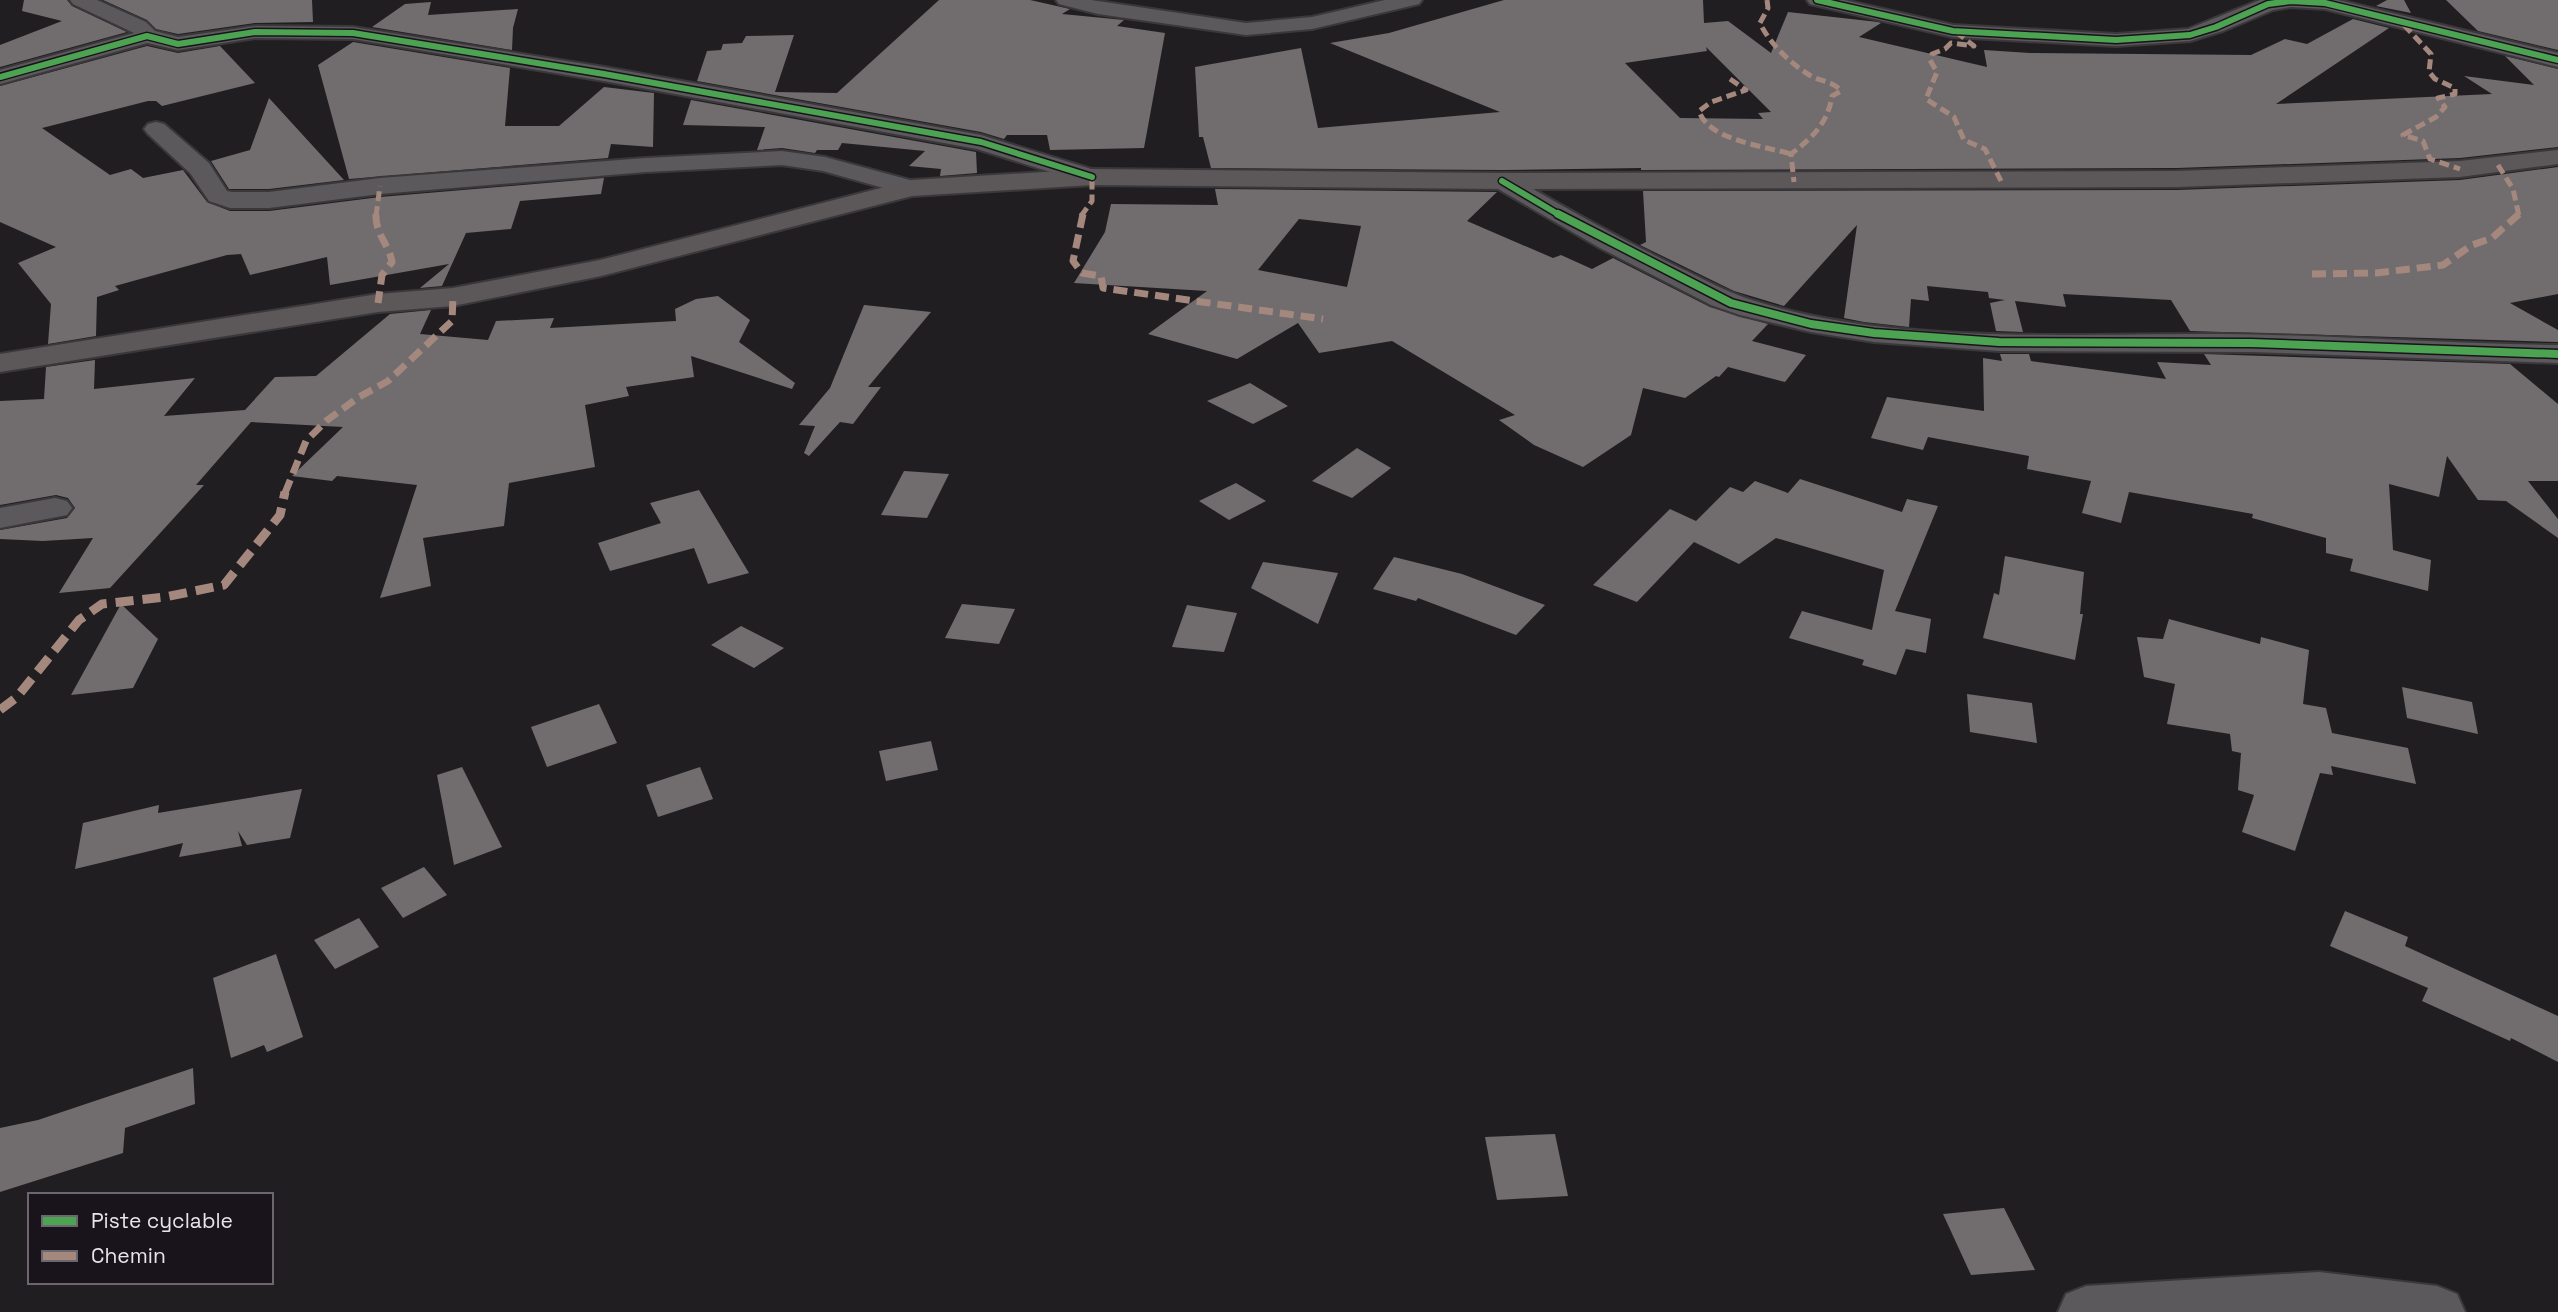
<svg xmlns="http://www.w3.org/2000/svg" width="2558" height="1312" font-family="'Space Grotesk',sans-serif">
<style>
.building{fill:#716d6e;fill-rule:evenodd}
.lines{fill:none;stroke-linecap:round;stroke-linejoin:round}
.street-casing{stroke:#3b383b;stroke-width:4}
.secondary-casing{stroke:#3b383b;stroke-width:4}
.street{fill:#5c595d;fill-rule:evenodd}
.secondary{fill:#5c5759;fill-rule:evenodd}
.quiet-far2{stroke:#a5887d;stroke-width:5;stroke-dasharray:10 5;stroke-linecap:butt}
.quiet-far1{stroke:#a5887d;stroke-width:7;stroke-dasharray:14 7;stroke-linecap:butt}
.quiet{stroke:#a5887d;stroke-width:9;stroke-dasharray:18 9;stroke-linecap:butt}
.cycleway-far1-casing{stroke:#19131b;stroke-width:9}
.cycleway-casing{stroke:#19131b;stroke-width:11}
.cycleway-far1{stroke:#4ca352;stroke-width:6}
.cycleway{stroke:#4ca352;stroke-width:8}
</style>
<rect width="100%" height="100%" fill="#211e22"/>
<g class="building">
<path d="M24,0H67L72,6L127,32L0,67V45L62,21L22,11Z"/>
<path d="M103,0H312L313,22L255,23L178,34L156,29L147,20Z"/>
<path d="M939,0H1030L1070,9L1062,14L1124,20L1117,26L1165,33L1144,148L1050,150L1047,135H1007L1004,139L981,132L697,81L707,51L721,50L723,44L742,43L746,36L794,35L775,92L837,93Z"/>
<path d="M1504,0H1703L1704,23L1728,21L1771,53L1788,12L1878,22L1881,23L1859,37L1987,67L1984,50L2030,53L2251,55L2285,39L2307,44L2353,19L2389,28L2276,104L2492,94L2464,76L2534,85L2505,56L2558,69V147L2460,158L2177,168L1641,170V168L1502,170L1211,168L1203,137H1199L1195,67L1301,48L1318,128L1500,112L1330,43L1389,33ZM1706,47L1771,112L1758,113L1763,119L1680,118L1625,63L1707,51Z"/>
<path d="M2387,0H2404L2411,13L2376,6Z"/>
<path d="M2446,0H2558V50L2478,31Z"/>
<path d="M431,2L428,15L518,9L513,28L512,50L372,27L405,4Z"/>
<path d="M353,42L510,68L505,126H559L604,87L654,93L653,147L611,144L608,158L349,179L318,65Z"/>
<path d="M147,46L178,53L220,46L255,83L162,106L156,101H148L42,128L110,175L131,169L143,178L183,170L207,202L230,211H269L380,197L604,178L601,194L520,201L511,229L466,233L442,286L420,288L449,264L330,285L327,257L250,275L241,254L227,255L115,286L119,290L97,297L96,336L48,344L51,304L18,263L56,247L0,222V86Z"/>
<path d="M269,98L344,180L269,189H229L211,161L250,150Z"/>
<path d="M691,100L976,152L977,173L940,176L941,169L909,166L925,151L842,143L838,150H817L815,153L782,148L757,150L765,127L683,125Z"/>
<path d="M2558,167V294L2510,303L2558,330V342L2190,331L2171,300L2063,294L2066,307L2015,301L2023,332L1996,331L1990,303L2005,300L1989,298L1988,292L1927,286L1929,301L1911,299L1909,327L1864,322L1844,318L1857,225L1784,306L1734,291L1640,245L1646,242L1643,191L2177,190L2460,180Z"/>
<path d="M1215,189L1497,192L1467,221L1553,258L1561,255L1592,269L1613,258L1710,307L1768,324L1752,341L1806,355L1785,382L1728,367L1719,377L1716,376L1685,398L1643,388L1631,435L1583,467L1534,445L1499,420L1515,415L1392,341L1319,353L1298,323L1237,359L1148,334L1207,291L1074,283L1105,232L1111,204L1218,205ZM1299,219L1361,226L1347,287L1258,270Z"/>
<path d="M718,296L750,320L739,342L795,383L792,389L691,356L694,377L626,387L629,396L585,405L595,467L509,483L504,526L423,538L431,586L380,598L417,485L337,476L332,481L292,476L343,427L251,422L196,485H204L110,588L59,593L93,538L43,541L0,539V530L67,518L75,508L68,498L56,495L0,505V401L44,399L46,367L95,360L94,389L195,378L164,416L245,410L275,377L316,376L390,314L431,310L420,334L488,340L496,321L554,318L550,328L676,321L675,309L696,299Z"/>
<path d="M864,305L931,312L868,387H881L853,424L840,422L809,456L804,453L815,426L799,425L830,388Z"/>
<path d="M2000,354H2029L2031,361L2166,379L2157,362L2211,365L2204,354L2510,364L2558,404V481H2528L2558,519V538L2506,501L2478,500L2447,456L2439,497L2389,484L2393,550L2431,560L2428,591L2350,571L2353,559L2326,553V538L2252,518L2253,514L2129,492L2121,523L2082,513L2091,481L2027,469L2029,456L1928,437L1923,450L1871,438L1887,397L1984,411L1983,358L2002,361Z"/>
<path d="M1250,383L1288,406L1253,424L1207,401Z"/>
<path d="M1357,448L1391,468L1352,498L1312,481Z"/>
<path d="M904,471L949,474L927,518L881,515Z"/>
<path d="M1800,479L1902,512L1907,499L1938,506L1895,611L1931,619L1926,653L1906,649L1896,675L1862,665L1864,660L1789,638L1802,611L1872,630L1884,570L1776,538L1739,564L1694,542L1637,602L1593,585L1670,509L1696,521L1730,487L1743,492L1755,481L1788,493Z"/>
<path d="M1236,483L1266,501L1229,520L1199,501Z"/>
<path d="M699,490L749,573L708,584L694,548L610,571L598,543L661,523L650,503Z"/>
<path d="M2005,556L2084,572L2080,614H2083L2075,660L1983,638L1994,593L1999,595Z"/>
<path d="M1394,557L1462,574L1545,605L1516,635L1418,598L1416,601L1373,589Z"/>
<path d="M1263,562L1338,573L1318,624L1251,588Z"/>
<path d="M121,604L158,639L133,688L71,695Z"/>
<path d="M962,604L1015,609L999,644L945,638Z"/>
<path d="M1187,605L1237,613L1224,652L1172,647Z"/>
<path d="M2169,619L2260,644L2261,637L2309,650L2303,704L2326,708L2332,733L2408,748L2416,784L2331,766L2333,775L2320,773L2295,851L2242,832L2254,795L2238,790L2241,753L2232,751L2230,734L2167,724L2175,684L2144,677L2137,637L2163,639Z"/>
<path d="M741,626L784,648L754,668L711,645Z"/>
<path d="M2402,687L2472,702L2478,734L2407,718Z"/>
<path d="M1967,694L2032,703L2037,743L1970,732Z"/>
<path d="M599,704L617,743L547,767L531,727Z"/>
<path d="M931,741L938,770L886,781L879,751Z"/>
<path d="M462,767L502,847L454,865L437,775Z"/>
<path d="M700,767L713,799L658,817L646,785Z"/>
<path d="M302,789L290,838L247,845L238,831L242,846L179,857L183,843L75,869L83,823L159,805L158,813Z"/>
<path d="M424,867L447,895L403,918L381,888Z"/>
<path d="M2345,911L2408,937L2405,946L2558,1016V1062L2511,1038L2510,1041L2422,1001L2428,988L2330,946Z"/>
<path d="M359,918L379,947L335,969L314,940Z"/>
<path d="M276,954L303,1037L267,1052L264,1045L231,1058L213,978Z"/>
<path d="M193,1068L195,1104L125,1128L123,1153L0,1192V1128L38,1120Z"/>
<path d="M1555,1134L1568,1196L1497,1200L1485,1137Z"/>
<path d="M2004,1208L2035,1270L1971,1275L1943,1214Z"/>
</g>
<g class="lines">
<g class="street-casing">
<g id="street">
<path d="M70,0H97L146,22L155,31L178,37L255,26L353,27L604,67L981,135L1101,172L1105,177L1101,182L1092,185L977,149L604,81L353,39L255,38L178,50L147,43L0,84V70L134,33L73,4Z"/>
<path d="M1056,0H1091L1246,23L1312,17L1385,0H1422L1419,4L1312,29L1246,35L1098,14L1059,4Z"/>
<path d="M1807,0H1844L1953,25L2116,34L2188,29L2260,0H2338L2558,53V67L2325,9L2291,7L2273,10L2223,31L2190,41L2116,46L1953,37L1810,4Z"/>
<path d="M156,122L164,124L209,163L227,191L232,192H269L380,178L646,158L782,151L825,157L921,183L925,188L921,193L912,196L823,171L782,165L646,172L380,194L269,208H230L209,201L190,173L148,134L144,129L148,124Z"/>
<path d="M1502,173L1511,176C1565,208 1621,239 1678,267C1702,278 1726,292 1752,300C1893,346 2074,333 2222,334C2334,335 2446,344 2558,345V363L2251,352L1999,351L1874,342L1811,332L1740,315L1711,305L1600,248L1493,186L1489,181L1493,176Z"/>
<path d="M55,498L67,501L72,508L67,515L0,528V508Z"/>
<path d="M2319,1272L2437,1286L2457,1294L2465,1312H2058L2066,1294L2086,1286Z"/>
</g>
</g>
<g class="secondary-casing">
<path id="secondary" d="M2558,150V164L2460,177L2177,187L1502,189L1092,185L912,196L601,276L453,306L378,312L0,372V354L378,294L453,288L600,260L912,180L1092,169L1502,173L2177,171L2460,161Z"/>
</g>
<use href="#street" class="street"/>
<use href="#secondary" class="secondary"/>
<g class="quiet-far2">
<path d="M1767,0L1768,8L1760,23C1769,43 1792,65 1811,76C1822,82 1833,81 1841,91L1832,96C1828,123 1812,138 1791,154L1794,182"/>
<path d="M2404,25L2431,54L2429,72L2435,79L2455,88V94L2438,98L2445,107L2436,117L2403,135L2423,141L2430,159L2460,169"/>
<path d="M1956,32L1974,46L1951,43L1945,49L1932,54L1930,60L1937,72L1926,99L1954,117L1964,140L1985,149L2001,181"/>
<path d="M1730,79L1746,90L1711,102L1699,111C1708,140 1764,146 1791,154"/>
<path d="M2498,165L2513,189L2519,216"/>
<path d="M376,216L380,186"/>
<path d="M1081,216L1092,201V177"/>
</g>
<g class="quiet-far1">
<path d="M376,214C375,234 389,244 392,262L382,275L378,303"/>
<path d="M1083,214L1073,261L1082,273L1101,276L1103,288L1323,319"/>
<path d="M2312,274L2376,273L2443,265L2472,245L2492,238L2519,214"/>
<path d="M285,493L306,441L326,421L359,397L388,381L452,321L453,297"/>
</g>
<path class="quiet" d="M0,710L17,697L79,620L102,604L165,597L224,585L280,515L285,492"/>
<g class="cycleway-far1-casing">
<g id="cycleway-far1">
<path d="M1817,0L1953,31L2116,40L2190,35L2216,27L2268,4L2291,1L2325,3L2558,60"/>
<path d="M0,77L147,36L178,44L255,32L353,33L604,74L981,142L1092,177"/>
<path d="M1502,181L1561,216"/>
</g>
</g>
<g class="cycleway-casing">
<path id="cycleway" d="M1558,214L1731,303L1811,324L1874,333L1999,342L2251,343L2558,354"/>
</g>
<use href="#cycleway-far1" class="cycleway-far1"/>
<use href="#cycleway" class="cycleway"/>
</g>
<rect x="28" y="1193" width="245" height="91" fill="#19131b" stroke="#6c676e" stroke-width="2"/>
<rect x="42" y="1216" width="35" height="10" fill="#4ca352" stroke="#6c676e" stroke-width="2"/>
<text x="91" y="1228" font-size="21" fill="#e9e4ea">Piste cyclable</text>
<rect x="42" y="1251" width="35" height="10" fill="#a5887d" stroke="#6c676e" stroke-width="2"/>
<text x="91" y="1263" font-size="21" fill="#e9e4ea">Chemin</text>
</svg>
